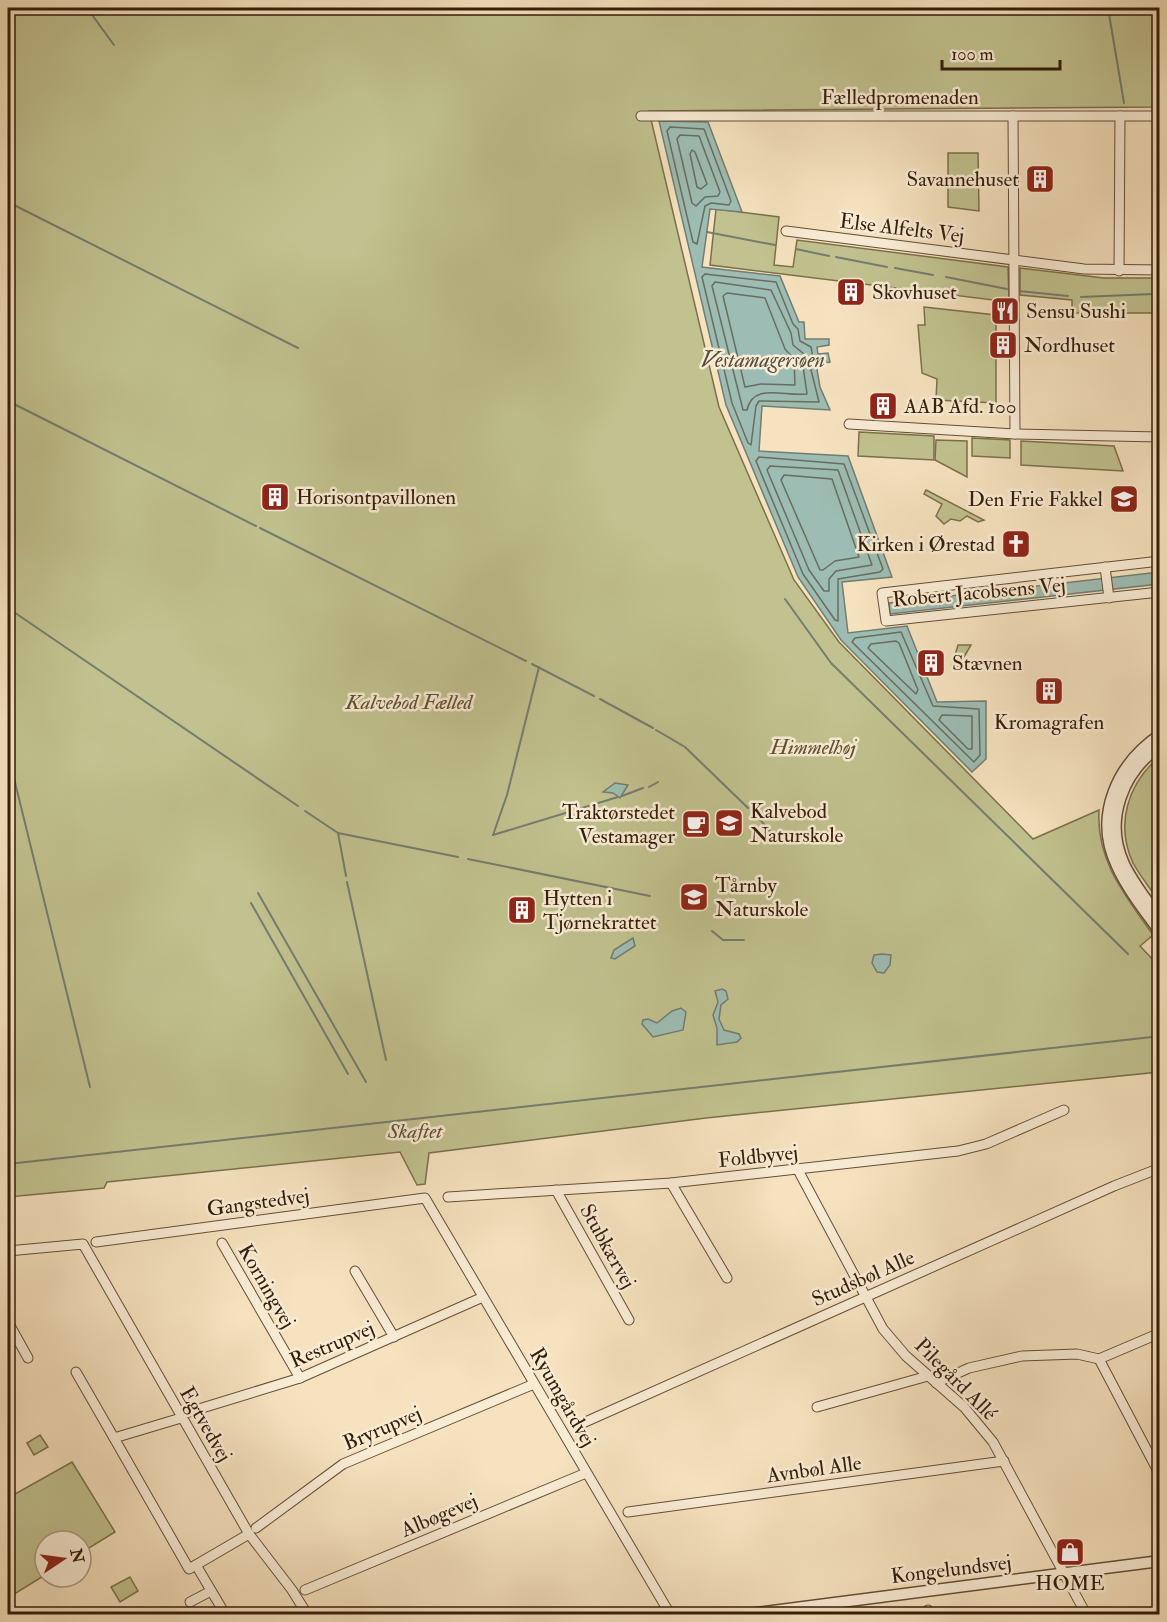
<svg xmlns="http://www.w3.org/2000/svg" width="1167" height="1622" font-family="'IM FELL Double Pica',serif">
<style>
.green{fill:#c1c28f;stroke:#7b704c;stroke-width:1.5}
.water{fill:#9dbdb4;stroke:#737d70;stroke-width:1.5}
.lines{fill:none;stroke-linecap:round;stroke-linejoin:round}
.shore{stroke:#696d5e;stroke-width:1.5}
.stream{stroke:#737d70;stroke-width:2}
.minor-casing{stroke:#654e36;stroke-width:11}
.tertiary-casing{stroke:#654e36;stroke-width:13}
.minor{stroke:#f9ecd5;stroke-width:9}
.tertiary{stroke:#f9ecd5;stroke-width:10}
.labels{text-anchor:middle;stroke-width:5;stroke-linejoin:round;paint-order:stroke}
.street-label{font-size:21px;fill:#351d09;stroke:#f9ecd5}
.poi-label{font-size:21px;fill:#351d09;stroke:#f9ecd5;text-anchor:start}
.park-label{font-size:21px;font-style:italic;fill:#5f4f31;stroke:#f9ecd5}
.water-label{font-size:22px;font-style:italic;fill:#544d3c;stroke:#f9ecd5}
</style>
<rect width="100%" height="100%" fill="#f6e2bf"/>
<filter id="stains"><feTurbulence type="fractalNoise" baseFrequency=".00333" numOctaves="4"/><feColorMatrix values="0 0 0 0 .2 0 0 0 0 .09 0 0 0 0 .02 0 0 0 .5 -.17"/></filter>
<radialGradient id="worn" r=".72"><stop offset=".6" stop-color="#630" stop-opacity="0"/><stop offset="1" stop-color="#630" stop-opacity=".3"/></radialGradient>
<g class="green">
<path d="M8,8H1159V107L649,111L719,407L794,580L839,642L1033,839L1099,810C1096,861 1125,895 1153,935L1140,946L1159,966V1034L1156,1035L1159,1072L706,1118L429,1153L425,1184L417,1185L400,1152L107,1182L104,1188L8,1197Z"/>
<path d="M948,153H978L979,211L948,207Z"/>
<path d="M716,209L779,217L774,265L793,267L797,240L1008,267L1009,302L710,265Z"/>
<path d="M1020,268L1104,278H1153L1154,313H1072V300L1020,295Z"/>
<path d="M924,307L996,315V403L936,400L937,379L922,373L918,325H925Z"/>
<path d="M859,432L934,436V460L858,456Z"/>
<path d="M972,438L1010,440V458L972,456Z"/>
<path d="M936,440L967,441V477L935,460Z"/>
<path d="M1021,441L1114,446L1123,471L1021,465Z"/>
<path d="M926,490L984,520L978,522L967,516L960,521L951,519L944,524L936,516L942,504L924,494Z"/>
<path d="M958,645H971L957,669L952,666Z"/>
<path d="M1159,757V816L1155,815L1159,827V902C1151,889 1140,876 1133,863C1115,824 1128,784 1159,757Z"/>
<path d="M40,1435L48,1447L34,1455L27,1443Z"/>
<path d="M72,1462L115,1532L81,1553V1541H45V1575L8,1598V1498Z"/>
<path d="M130,1577L138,1591L120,1602L111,1587Z"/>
</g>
<g class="water">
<path d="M659,121L708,122L742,212L710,209L702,267L780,276L799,322H804L805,339H829V345L817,347L818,354L828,353L830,362L816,364L820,387L830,410L762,406L759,451L848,456L892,577L842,582L848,633L907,626L937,702L986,701V759L972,772L841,640L798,577L726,405Z"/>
<path d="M1159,572V584L890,614L889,603Z"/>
<path d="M615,783L628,785L620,798L613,793L603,792Z"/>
<path d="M633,938L635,946L615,959L611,958L614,950Z"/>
<path d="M882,954L891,955L890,965L884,973L877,972L872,963L874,955Z"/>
<path d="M722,989L726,991L728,999L721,1005L719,1019L724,1030L739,1034L741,1038L737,1042L717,1045V1028L713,1015L718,1002L715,991Z"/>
<path d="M681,1008L686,1012L683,1030L653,1037L642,1024L643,1020L648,1019L657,1023L672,1011Z"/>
</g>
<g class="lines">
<g class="shore">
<path d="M670,127L704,129L731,201L729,205L711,203L705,206L697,244L693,242L667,131Z"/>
<path d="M680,135L699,136L720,192L718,196L705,197L696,206L692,203L677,139Z"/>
<path d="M692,150L695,152L707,184L701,189L697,187L690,154Z"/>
<path d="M705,274L776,282L793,324L798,329L800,341L811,347L813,358L810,366L819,402L759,401L756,406L751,445L748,443L732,403L702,277Z"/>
<path d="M715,282L771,290L791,333L793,345L804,354L803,366L807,394C785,397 753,382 747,410H743L712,286Z"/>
<path d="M727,293L765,298L785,349L794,359L795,385L761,384L745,387L723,296Z"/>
<path d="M759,457L844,464L883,569L880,572L838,579V621L835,620L803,574L756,461Z"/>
<path d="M770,466L838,470L872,565L836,571L829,579V591H824L809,570L767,470Z"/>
<path d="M784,475L832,479L859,557L835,561L823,570H820L781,480Z"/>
<path d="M901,632L933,706L979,709L980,755L974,762L852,642L855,638Z"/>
<path d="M896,641L899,643L918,690L916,694L868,648L871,644Z"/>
<path d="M942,715L972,716V749H968L939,720Z"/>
</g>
<g class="stream">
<path d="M87,8L114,45"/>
<path d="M1108,8L1124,103"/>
<path d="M8,202L298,348"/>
<path d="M707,232L775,245"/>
<path d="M796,249L829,256"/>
<path d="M836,257L887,267"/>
<path d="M895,268L933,275"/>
<path d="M946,277L1007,289"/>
<path d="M1019,291L1068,296"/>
<path d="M1081,297L1154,294"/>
<path d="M8,401L256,526"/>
<path d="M260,528L526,661"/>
<path d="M785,599L831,663L1128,954"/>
<path d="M8,608L298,806"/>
<path d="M532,664L594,696"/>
<path d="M600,699L653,728"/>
<path d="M656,730L685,747L748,808"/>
<path d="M8,754L90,1087"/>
<path d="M649,787L658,782"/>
<path d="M622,796L643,788"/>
<path d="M305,811L338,833L458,857"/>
<path d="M756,815L775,837"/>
<path d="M338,833L346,876"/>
<path d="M493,835L507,795L539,667"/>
<path d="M493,835L618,797"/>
<path d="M468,859L650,896"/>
<path d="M347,882L386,1060"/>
<path d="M258,893L366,1082"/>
<path d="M251,903L348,1074"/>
<path d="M712,931L723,940H744"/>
<path d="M8,1164L1152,1037"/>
</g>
<g class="minor-casing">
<g id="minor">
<path d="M641,116H1160"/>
<path d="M1013,116L1015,434"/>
<path d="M786,231L1084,269L1160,270"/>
<path d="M1119,271L1120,116"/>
<path d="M849,424L1015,434L1160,437"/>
<path d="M1160,561L882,593L886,621L1160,592"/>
<path d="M1105,567L1109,598"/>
<path d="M798,1170L883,1329L906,1356L964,1407L993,1442L1086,1614"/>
<path d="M671,1183L727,1278"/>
<path d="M556,1190L629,1320"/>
<path d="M448,1197L671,1183L958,1151L986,1144L1064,1110"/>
<path d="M96,1242L425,1198L670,1614"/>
<path d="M222,1243L300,1378"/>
<path d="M8,1251L83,1244L249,1534L292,1590L307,1614"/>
<path d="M355,1271L394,1337"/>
<path d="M8,1322L28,1358"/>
<path d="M1099,1359L1160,1475"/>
<path d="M76,1372L114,1438"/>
<path d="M936,1383L969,1368L1022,1356L1077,1354L1099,1359L1160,1333"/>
<path d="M817,1407L928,1376"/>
<path d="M189,1412L300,1378L483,1297"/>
<path d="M181,1418L114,1438L189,1569L249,1534"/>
<path d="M583,1423L1114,1186L1160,1168"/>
<path d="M628,1512L1004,1461"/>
<path d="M256,1528L343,1464L534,1384"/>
<path d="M196,1565L225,1614"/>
<path d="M305,1590L586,1473"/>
<path d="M190,1602L211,1591"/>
<path d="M928,1610L930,1614"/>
</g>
</g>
<g class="tertiary-casing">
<g id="tertiary">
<path d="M1160,735C1117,764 1093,816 1117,866C1128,890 1145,911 1160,932"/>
<path d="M1160,746C1122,772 1104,821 1124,864C1133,883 1147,901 1160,918"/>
<path d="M748,1614L1160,1561"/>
</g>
</g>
<use href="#minor" class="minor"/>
<use href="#tertiary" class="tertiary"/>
</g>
<defs>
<g id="building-square" transform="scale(1.5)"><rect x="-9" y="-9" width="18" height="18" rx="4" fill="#8f2418" stroke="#f9ecd5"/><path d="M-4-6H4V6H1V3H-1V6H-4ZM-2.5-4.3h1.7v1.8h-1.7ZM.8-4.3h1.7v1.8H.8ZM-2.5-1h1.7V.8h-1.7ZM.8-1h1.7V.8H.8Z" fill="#fff"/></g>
<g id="restaurant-square" transform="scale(1.5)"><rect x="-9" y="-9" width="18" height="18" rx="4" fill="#8f2418" stroke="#f9ecd5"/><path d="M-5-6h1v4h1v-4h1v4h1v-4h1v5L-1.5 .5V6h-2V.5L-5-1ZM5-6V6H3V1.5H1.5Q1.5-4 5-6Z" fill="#fff"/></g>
<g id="school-square" transform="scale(1.5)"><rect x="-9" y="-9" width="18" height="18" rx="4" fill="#8f2418" stroke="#f9ecd5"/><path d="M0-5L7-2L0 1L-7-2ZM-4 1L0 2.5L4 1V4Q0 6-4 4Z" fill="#fff"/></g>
<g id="church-square" transform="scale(1.5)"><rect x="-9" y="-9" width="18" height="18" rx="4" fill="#8f2418" stroke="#f9ecd5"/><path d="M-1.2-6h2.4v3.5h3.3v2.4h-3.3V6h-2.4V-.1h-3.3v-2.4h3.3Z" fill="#fff"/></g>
<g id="cafe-square" transform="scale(1.5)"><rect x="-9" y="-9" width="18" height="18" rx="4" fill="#8f2418" stroke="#f9ecd5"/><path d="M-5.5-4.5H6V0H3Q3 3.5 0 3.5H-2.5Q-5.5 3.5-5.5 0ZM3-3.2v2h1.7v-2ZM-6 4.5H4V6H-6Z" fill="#fff"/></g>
<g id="shop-square" transform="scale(1.5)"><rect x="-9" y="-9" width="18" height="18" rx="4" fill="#8f2418" stroke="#f9ecd5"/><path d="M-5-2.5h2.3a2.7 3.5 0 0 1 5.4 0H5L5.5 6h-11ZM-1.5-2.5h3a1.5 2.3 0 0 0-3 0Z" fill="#fff"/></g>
</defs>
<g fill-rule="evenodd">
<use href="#building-square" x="1040" y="179"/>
<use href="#building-square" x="851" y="292"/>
<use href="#restaurant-square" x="1005" y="311"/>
<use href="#building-square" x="1003" y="345"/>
<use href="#building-square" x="883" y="406"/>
<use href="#building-square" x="275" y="497"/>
<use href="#school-square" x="1124" y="499"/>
<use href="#church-square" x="1016" y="544"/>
<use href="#building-square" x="931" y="663"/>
<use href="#building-square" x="1049" y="691"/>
<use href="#school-square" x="729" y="823"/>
<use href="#cafe-square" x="696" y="824"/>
<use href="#school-square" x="694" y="897"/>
<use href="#building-square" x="522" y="910"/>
<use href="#shop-square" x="1070" y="1552"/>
</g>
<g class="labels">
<g class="street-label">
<text x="900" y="104">Fælledpromenaden</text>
<text transform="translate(902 228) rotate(7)" y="7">Else Alfelts Vej</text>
<text transform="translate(979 592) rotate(-5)" y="7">Robert Jacobsens Vej</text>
<text transform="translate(758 1156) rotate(-6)" y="7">Foldbyvej</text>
<text transform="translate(258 1202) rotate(-8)" y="7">Gangstedvej</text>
<text transform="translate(608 1246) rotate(61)" y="7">Stubkærvej</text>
<text transform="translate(863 1278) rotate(-24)" y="7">Studsbøl Alle</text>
<text transform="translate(267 1286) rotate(60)" y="7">Korningvej</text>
<text transform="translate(332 1344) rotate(-23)" y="7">Restrupvej</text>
<text transform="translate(956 1379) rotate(45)" y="7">Pilegård Allé</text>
<text transform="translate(563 1397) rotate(60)" y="7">Ryumgårdvej</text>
<text transform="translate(206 1424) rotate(60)" y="7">Egtvedvej</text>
<text transform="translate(382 1428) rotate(-23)" y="7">Bryrupvej</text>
<text transform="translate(814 1469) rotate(-8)" y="7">Avnbøl Alle</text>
<text transform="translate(439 1515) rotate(-23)" y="7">Albøgevej</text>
<text transform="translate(951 1569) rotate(-7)" y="7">Kongelundsvej</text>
</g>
<g class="poi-label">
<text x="1019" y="186" text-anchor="end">Savannehuset</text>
<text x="872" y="299">Skovhuset</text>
<text x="1026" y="318">Sensu Sushi</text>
<text x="1024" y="352">Nordhuset</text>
<text x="904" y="413">AAB Afd. 100</text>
<text x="296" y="504">Horisontpavillonen</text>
<text x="1103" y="506" text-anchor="end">Den Frie Fakkel</text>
<text x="995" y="551" text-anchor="end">Kirken i Ørestad</text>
<text x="952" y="670">Stævnen</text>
<text x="1049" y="729" text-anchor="middle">Kromagrafen</text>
<text x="750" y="818">Kalvebod<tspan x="750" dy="24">Naturskole</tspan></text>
<text x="675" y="819" text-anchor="end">Traktørstedet<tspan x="675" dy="24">Vestamager</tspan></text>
<text x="715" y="892">Tårnby<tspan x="715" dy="24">Naturskole</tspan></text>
<text x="543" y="905">Hytten i<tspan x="543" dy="24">Tjørnekrattet</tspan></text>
<text x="1070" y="1590" text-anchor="middle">HOME</text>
</g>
<g class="park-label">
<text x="409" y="709">Kalvebod Fælled</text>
<text x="813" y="754">Himmelhøj</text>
<text x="415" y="1138">Skaftet</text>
</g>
<g class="water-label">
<text x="763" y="367">Vestamagersøen</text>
</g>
</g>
<rect width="1167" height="1622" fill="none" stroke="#f6e2bf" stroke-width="30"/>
<rect x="9" y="9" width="1149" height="1604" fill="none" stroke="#351d09" stroke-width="3"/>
<rect x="15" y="15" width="1137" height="1592" fill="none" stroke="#351d09" stroke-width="1.5"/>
<g transform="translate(63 1559) rotate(77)"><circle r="28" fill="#f9ecd5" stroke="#ab9983" stroke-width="1.5"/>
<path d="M0-4.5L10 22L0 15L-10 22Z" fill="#8f2418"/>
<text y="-9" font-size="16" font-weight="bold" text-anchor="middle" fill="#351d09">N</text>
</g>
<path d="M942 60v9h118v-9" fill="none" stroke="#351d09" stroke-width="3"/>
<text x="951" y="60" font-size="18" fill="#351d09" stroke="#f9ecd5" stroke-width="4.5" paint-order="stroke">100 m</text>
<rect width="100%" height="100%" filter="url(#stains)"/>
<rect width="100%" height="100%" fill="url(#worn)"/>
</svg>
